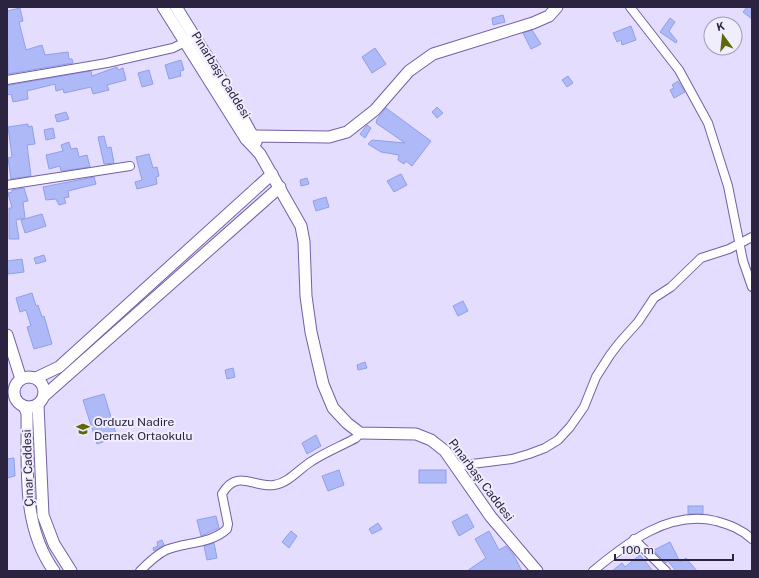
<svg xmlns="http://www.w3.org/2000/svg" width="759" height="578" font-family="'Public Sans',sans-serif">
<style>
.building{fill:#aebaf7;stroke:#919ee9}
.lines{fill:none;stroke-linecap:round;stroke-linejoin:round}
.street-casing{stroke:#745fa6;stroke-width:10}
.secondary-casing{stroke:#745fa6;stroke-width:13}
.street{stroke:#fff;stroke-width:8}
.secondary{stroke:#fff;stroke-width:11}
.labels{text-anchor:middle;stroke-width:4;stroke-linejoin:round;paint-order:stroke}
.street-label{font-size:12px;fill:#2c2341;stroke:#f0edfd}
.poi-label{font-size:12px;fill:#2c2341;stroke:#f0edfd;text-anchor:start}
</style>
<rect width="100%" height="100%" fill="#e4ddfd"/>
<g class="building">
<path d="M747,7H752V19L743,12Z"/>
<path d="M20,8L23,21L19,22L26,50L42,45L45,55L68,52L69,59H72L73,63L8,74L7,11Z"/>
<path d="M503,15L505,22L493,25L492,18Z"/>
<path d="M670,18L675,22L669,31L677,41L676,43L660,32Z"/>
<path d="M631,26L636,40L622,45L621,40L617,42L613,33Z"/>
<path d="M532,30L541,44L531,49L523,33Z"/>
<path d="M375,48L386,64L372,73L362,57Z"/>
<path d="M181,60L184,70L180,71L181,76L169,79L165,65Z"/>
<path d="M117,67L118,70L123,68L126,80L107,85L109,90L93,94L91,87L64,93L63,89L56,91L55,84L27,91L28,99L13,102L11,94L7,95V86L10,85L91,71L92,76Z"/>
<path d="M149,70L153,84L142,87L138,73Z"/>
<path d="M568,76L573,83L567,87L562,80Z"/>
<path d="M678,81L685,92L674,98L670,90L674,88L672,85Z"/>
<path d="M437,107L443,113L437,118L432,112Z"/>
<path d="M386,108L431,141L412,166L406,161L404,164L398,160L399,155L381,152L368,144L372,140L405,143L376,123L377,119Z"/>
<path d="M66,112L69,119L57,122L55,115Z"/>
<path d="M28,124V127L32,126L35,144L27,145L31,176L11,179L8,158L12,157L8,127Z"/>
<path d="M367,125L371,128L365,138L360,134Z"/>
<path d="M53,128L55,138L46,140L44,130Z"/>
<path d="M104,136L107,148L111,147L114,163L104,164L98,137Z"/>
<path d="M69,142L71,149L77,148L79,157L87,155L90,167L61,171L60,166L49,169L46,155L63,151L61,145Z"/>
<path d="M149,154L153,168L157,167L159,176L156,177L157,184L137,189L135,182L142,180L136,157Z"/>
<path d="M401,174L407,185L394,192L387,181Z"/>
<path d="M94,177L96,184L68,191L69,197L64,198L66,203L59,205L56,199L46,200L43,187Z"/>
<path d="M307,178L309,184L301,186L300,180Z"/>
<path d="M24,188L28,201L23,202L25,218L16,220L19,239H9V208H12L8,193L12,192V190Z"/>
<path d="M326,197L329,207L316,211L313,201Z"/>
<path d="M42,214L46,226L25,233L21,220Z"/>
<path d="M44,255L46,261L36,264L34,258Z"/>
<path d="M22,259L24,272L8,274L7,261Z"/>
<path d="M32,293L36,306L38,305L42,317L44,316L52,344L34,349L27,327L31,326L26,310L20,312L16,298Z"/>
<path d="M463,301L468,311L458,316L453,306Z"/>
<path d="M365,362L367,368L358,370L357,365Z"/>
<path d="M233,368L235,377L227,379L225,370Z"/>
<path d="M104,394L117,437L97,444L83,400Z"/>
<path d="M316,435L321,446L307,454L302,443Z"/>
<path d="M14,458L15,476L7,478V459Z"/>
<path d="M339,470L344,485L328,491L322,476Z"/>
<rect x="419" y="470" width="27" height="13"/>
<rect x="688" y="506" width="15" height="8"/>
<path d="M467,514L474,527L459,536L452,522Z"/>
<path d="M216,516L219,528L201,536L197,520Z"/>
<path d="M378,523L382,529L372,534L369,529Z"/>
<path d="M291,531L297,536L289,548L282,542Z"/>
<path d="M489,531L499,550L506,546L513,554L522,571H467L486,558L475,539Z"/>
<path d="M162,540L164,545L154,551L153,548L158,546L157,542Z"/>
<path d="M670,542L680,562L686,558L697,571H676L668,561L666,563L655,552L654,550Z"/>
<path d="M214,543L217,558L207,560L204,546Z"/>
<path d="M640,555L653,571H612L622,563L625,567Z"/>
</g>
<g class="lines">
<g class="street-casing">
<g id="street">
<path d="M630,7L679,70L708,123L728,186L743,261L752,287"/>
<path d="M7,80L107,63L173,48L189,40"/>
<path d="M7,185L130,166"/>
<path d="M456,466L512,459L529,454L545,448L558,440L570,427L584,407L596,377L610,355L620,342L638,322L654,298L671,287L701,258L729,249L752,237"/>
<path d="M634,539L666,571"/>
<path d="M140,571C148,563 156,555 166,550C186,542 211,544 227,529L228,524L222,494C237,468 253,488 274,485C289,483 300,468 312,461C326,452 341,446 356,438L360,433"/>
<path d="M593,571C627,543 668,510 716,521C730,525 741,529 752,539"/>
</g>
</g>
<g class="secondary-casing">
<g id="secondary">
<path d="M163,7L246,139L260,154L301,226L304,242L306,296L311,332L323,384L333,408L347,423L360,433L416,434L431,440L445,451L491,517L537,571"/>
<path d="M176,7L221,79L256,142"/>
<path d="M246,139L254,136L329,137L347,132L375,110L409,71L433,54L533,23L549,16L557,7"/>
<path d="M7,335L21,379"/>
<circle cx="29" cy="392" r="15"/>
<path d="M36,378L59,367L272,174"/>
<path d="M44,396L280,187"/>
<path d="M38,405L43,515L54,544L71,571"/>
<path d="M24,406L27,413C28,467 21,525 54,571"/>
</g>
</g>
<use href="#street" class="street"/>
<use href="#secondary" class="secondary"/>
</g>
<defs>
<g id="school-bare" transform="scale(1.08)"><path d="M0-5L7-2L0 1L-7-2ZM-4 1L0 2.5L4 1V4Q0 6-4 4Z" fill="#5e670a" stroke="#f0edfd" stroke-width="2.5" paint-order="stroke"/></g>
</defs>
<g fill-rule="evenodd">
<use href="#school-bare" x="83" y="429"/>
</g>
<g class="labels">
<g class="street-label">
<text transform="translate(221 75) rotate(58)" y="4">Pınarbaşı Caddesi</text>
<text transform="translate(28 468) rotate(-92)" y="4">Çınar Caddesi</text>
<text transform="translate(481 480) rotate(53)" y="4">Pınarbaşı Caddesi</text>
</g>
<g class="poi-label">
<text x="94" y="426">Orduzu Nadire<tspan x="94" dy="14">Dernek Ortaokulu</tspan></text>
</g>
</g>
<rect width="759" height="578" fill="none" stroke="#2c2341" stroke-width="16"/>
<g transform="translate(723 36) rotate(345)"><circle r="19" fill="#f0edfd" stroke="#a29cb2"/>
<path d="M0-3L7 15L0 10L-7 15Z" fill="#5e670a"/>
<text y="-6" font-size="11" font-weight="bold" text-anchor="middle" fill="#2c2341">K</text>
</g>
<path d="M615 554v6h118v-6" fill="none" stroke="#2c2341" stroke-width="2"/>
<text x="621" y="554" font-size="12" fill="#2c2341" stroke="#f0edfd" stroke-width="3" paint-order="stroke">100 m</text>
</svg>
